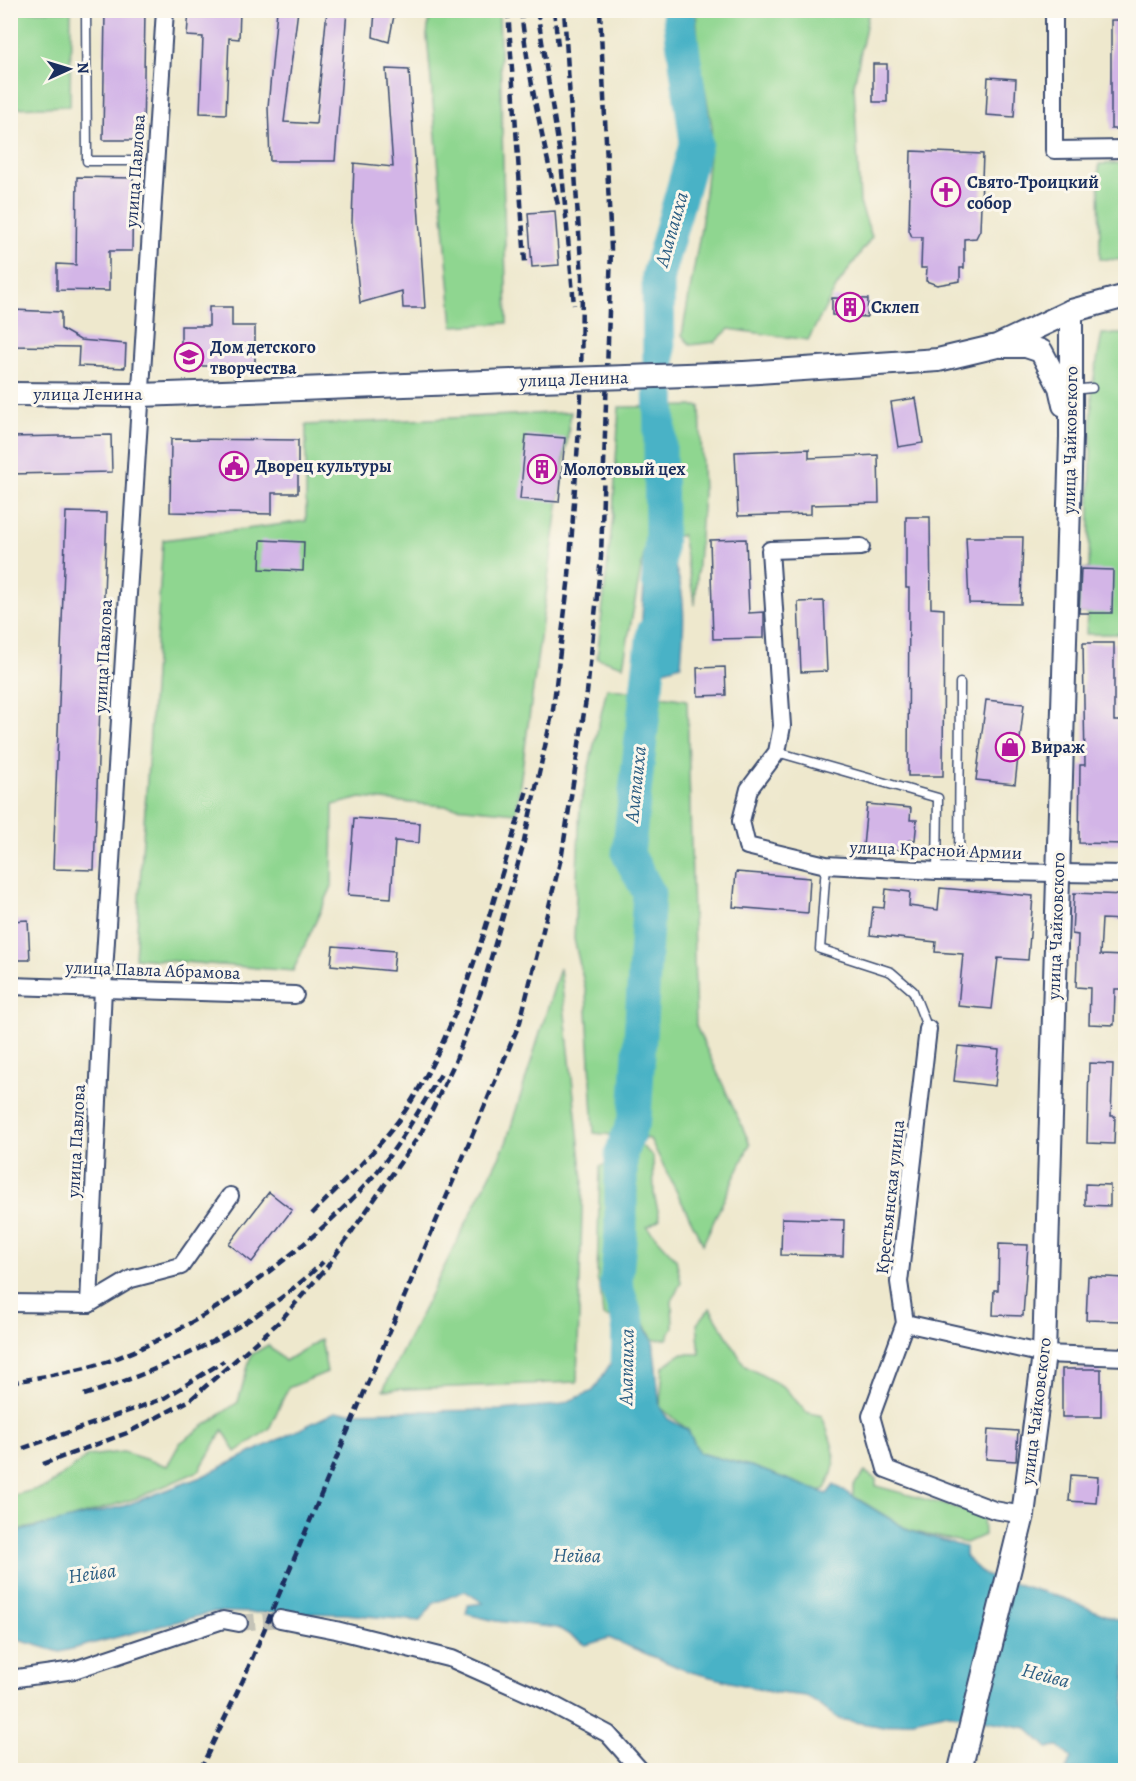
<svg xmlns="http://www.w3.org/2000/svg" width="1136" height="1781" font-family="Alegreya,serif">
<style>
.green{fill:#8fd690;stroke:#558277;stroke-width:1.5}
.water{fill:#48b2c6;stroke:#327092;stroke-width:1.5}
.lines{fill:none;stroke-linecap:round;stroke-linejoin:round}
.river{stroke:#48b2c6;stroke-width:33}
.building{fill:#d3b5e7}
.street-tunnel{stroke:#c4c3b7;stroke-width:16;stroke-dasharray:16 8;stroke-linecap:butt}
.lane-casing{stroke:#3b4b6f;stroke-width:11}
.street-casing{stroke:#3b4b6f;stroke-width:20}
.secondary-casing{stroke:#3b4b6f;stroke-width:26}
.lane{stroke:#fff;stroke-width:8}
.street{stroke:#fff;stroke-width:16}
.secondary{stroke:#fff;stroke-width:22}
.rail{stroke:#1b2f5e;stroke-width:4.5;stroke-dasharray:9 4.5;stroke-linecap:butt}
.secondary-bridge-casing{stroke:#3b4b6f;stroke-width:26;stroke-linecap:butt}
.secondary-bridge{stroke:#fff;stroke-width:22}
.labels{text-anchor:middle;stroke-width:6;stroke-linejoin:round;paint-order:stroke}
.street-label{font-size:18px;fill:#1b2f5e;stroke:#fbf7ec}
.poi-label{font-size:18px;font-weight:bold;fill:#1b2f5e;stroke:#fbf7ec;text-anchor:start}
.water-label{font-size:20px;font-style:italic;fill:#2b5d82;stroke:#fbf7ec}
</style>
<rect width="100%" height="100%" fill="#fbf7ec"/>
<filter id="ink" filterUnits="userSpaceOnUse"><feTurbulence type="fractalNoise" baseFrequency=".0167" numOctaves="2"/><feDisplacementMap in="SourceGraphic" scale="12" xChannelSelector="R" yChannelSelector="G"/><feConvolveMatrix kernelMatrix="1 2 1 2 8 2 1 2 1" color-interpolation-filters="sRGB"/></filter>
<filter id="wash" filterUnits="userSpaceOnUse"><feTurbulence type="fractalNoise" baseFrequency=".008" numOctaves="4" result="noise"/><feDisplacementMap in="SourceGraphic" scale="24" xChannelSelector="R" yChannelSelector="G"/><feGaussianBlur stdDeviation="1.35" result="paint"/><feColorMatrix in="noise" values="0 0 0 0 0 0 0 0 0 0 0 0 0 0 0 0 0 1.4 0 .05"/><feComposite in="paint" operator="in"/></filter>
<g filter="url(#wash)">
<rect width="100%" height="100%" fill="#eee8cd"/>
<g class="green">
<path d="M10,11H71L70,106L11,108Z"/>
<path d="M430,11H499L507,323L453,326L427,36Z"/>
<path d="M696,11H869L854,85L860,203L872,237L837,286L808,340L729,329L715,342L690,345L682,335L701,228L712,127L699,57Z"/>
<path d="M1125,163V260L1100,259L1099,164Z"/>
<path d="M1102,334H1125V634H1086L1087,613H1074L1076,569H1089L1092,388Z"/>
<path d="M700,406L703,495L695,605L682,535L645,547L623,666L597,658L613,516L619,407Z"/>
<path d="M571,412L516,813L361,798L333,805L332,886L293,971L135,958L163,540L306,521V425Z"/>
<path d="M607,688L687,700L696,1026L750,1144L703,1244L650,1139L594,1133L586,992L574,939L580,806Z"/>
<path d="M560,968L583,1179L577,1382L383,1390L506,1143Z"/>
<path d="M636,1141L653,1156L654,1194L660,1219L647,1227L676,1259L681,1282L672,1301L673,1327L667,1339L653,1340C641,1321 634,1300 621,1282L627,1269V1196L637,1192L626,1170V1147Z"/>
<path d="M609,1164L607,1279L618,1315L617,1320L603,1316L600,1287L597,1279L600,1166Z"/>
<path d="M710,1308L745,1366L784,1387L806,1412L822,1416C833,1447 842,1458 825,1489L818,1491L754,1467L699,1453L688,1430L660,1407L663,1367L681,1354H700L697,1324Z"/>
<path d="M321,1339L327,1372L288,1388L269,1429L236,1452L223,1430L199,1471L137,1498L60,1522L11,1531V1496L48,1486L88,1456L123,1452L167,1466L180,1443L238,1402L251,1355L268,1345L285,1361Z"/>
<path d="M865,1472L876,1479V1486L983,1515L984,1535L966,1543L910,1531L853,1496V1486Z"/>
</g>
<g class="water">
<path d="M661,536C688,584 685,612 681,665L648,675L639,663L644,586Z"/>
<path d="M628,1322L643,1325L653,1340L660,1407L668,1419L688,1430L699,1453L754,1467L827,1494L834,1485L910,1531L965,1547V1556L983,1574L1063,1598L1125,1623V1770H1066L1071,1758L1059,1747L1048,1748L1027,1728L944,1713L883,1727L839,1719L806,1696L770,1692L687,1671L609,1638L586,1645L558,1628L496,1621L466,1614L468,1605L483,1603L465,1591L434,1603L420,1621L345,1614L214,1612L60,1652L11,1638V1533L124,1506L201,1477L335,1412L500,1410L559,1405L593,1391L616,1355L615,1325Z"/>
</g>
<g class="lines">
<g class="river">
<path d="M658,581L661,536L658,275L696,142L678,10"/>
<path d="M627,1367L628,1322L616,1284L621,1232V1153L635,1117L649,893L628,854L653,632"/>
</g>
</g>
<g id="blocks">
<g class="building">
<path d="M105,10H145L143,140H103Z"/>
<path d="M189,10L240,11L239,39L229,38L226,114L200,113L203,37L187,36Z"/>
<path d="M277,10H298L284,122L316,124L327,10H347L335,161H270L268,107Z"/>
<path d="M375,10H395L389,42L373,37Z"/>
<rect x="1111" y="20" width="14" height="109"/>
<rect x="873" y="64" width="14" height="38"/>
<path d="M386,69L409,70L425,308H403L402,291L360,303L352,222L354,163L393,167Z"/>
<path d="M988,77L1016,79L1014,117L986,115Z"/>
<path d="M911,151L983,154L980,230L976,238L964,239V268H960V281L937,285L926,281L927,268H921L922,237H912L909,230Z"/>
<path d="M77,177L133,178L132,251H109V291L57,290V264L76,265Z"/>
<path d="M555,211L559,265L532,267L528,213Z"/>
<path d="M832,298L868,299L867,317L832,315Z"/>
<path d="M209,307H232V326H255V366H181V326H209Z"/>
<path d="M12,310L61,312V329L80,340L126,344L125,367H122L125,368L78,366L79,347L11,346Z"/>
<path d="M916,398L923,443L898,447L891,402Z"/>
<path d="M111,435L112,472L10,474V437Z"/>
<path d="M526,435L565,438L559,502L520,499Z"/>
<path d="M171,439L298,440V493H272V514L170,512Z"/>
<path d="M809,449V458L878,455L879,503L811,505V514L738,516L735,452Z"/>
<path d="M66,512L107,513L94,870L53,869Z"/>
<path d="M906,517H930L931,608L944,609L943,776H908L909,588H906Z"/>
<path d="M966,537H1023L1021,604L969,603Z"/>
<path d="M746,539L749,613L764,612V638L713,639L710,540Z"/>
<path d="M261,540L304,542L303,571L260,569Z"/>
<path d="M1081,569L1113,570L1112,613H1079Z"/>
<path d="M824,601L827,671L801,672L798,602Z"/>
<path d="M1083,643H1114V721H1125V844L1079,843L1080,765H1085Z"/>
<path d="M725,667L726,695L698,696L697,668Z"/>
<path d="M986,700L1024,704L1015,784L976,780Z"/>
<path d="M867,804L911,808L910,820H917L915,840H909L908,851L863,847Z"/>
<path d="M354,818L420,823L419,843L395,841L391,898L348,895Z"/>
<path d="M736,872L810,878L808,913L733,907Z"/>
<path d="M940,888L1033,896L1028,960L998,958L992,1009L958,1006L963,954L935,952L936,942L870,935L873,907L884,908L886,889L910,892L909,906L938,910Z"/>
<path d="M1074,893L1125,895V920L1102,919L1100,955L1125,956V989H1115L1114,1025L1089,1024L1090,988L1076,987L1078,935L1072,934Z"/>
<path d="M28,920L30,960H10V921Z"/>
<path d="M333,946L395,951L393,971L331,965Z"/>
<path d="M958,1046L999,1050L995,1086L954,1081Z"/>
<path d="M1089,1063L1113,1064L1111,1116H1115L1114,1144L1087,1143Z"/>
<path d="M1085,1184L1110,1185V1206L1085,1205Z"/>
<path d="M269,1192L292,1210L252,1262L229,1244Z"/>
<path d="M782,1218L844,1220L843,1256L781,1255Z"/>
<path d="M999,1244L1028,1245L1023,1316L993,1315L994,1290H998Z"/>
<path d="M1088,1276L1124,1278L1123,1321L1086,1320Z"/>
<rect x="1062" y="1369" width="39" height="48"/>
<path d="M988,1429L1018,1431L1016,1461L986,1459Z"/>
<path d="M1071,1475L1098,1477L1096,1503L1069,1501Z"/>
</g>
</g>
</g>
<g filter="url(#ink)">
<use href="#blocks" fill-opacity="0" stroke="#3b4b6f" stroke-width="1.5"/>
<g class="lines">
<path class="street-tunnel" d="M239,1623L280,1619"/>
<g class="lane-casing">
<g id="lane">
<path d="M86,10L87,161H141"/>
<path d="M1072,390L1092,388"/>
<path d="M777,752L938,798L937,871"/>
<path d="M826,865L820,949L891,972L913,991L928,1029"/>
<path d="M959,871L960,683"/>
</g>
</g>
<g class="street-casing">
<g id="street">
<path d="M1054,10V150L1126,149"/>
<path d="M861,547L770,550L782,726L777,752L749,789L741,821L747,846L826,865L937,871L1126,874"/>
<path d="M10,986L295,995"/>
<path d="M928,1029L899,1282L905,1323L871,1416L886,1469L994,1510L1023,1515"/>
<path d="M10,1303L89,1304L131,1279L181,1266L230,1196"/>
<path d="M89,1304L103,988L165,10"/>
<path d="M905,1323L1044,1354L1126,1357"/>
<path d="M280,1619L336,1630L452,1659L546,1701L608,1734L640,1770"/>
<path d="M10,1679L74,1670L223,1620L239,1623"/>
</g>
</g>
<g class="secondary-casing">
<g id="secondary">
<path d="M1002,346H1026L1041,351L1060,387L1064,405"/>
<path d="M744,373L938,360L997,346L1071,311L1126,296"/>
<path d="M10,394L141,395L539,380"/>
<path d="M960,1770L1023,1515L1044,1354L1071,437V311"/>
</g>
</g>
<use href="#lane" class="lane"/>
<use href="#street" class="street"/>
<use href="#secondary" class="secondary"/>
<g class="rail">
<path d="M508,10L525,262"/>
<path d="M521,10C528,77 543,140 558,205"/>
<path d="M537,10L561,161L574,305"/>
<path d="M554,10L558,46"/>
<path d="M312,1214C342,1183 376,1152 401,1117C465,1024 494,894 528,787"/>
<path d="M10,1383C42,1376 78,1372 109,1361C202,1327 304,1254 370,1180C398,1148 419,1110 441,1074"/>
<path d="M84,1395C169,1368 257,1326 323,1262"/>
<path d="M10,1453L165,1398L224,1361"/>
<path d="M43,1464L127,1433L190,1400L280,1321L327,1267L421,1133L455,1062L483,986L523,846L553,710L569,576L581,398L582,277L564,10"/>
<path d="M200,1770L243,1680L520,1022L562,854L587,693L601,557L611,249L600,10"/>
</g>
<g class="secondary-bridge-casing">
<path id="secondary-bridge" d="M539,380L744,373"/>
</g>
<use href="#secondary-bridge" class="secondary-bridge"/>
</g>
</g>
<defs>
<g id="church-ring" transform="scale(1.5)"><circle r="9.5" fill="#fbf7ec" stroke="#b5179e" stroke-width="1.5"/><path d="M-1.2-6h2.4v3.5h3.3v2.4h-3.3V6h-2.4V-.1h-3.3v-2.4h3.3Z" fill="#b5179e"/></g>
<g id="building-ring" transform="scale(1.5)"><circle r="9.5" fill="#fbf7ec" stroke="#b5179e" stroke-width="1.5"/><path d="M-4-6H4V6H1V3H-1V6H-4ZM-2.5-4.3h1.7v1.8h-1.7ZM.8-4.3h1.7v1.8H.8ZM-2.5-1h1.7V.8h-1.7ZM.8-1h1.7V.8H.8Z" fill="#b5179e"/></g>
<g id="school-ring" transform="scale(1.5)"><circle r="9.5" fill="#fbf7ec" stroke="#b5179e" stroke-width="1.5"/><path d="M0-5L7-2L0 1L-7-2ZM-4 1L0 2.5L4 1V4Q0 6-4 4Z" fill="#b5179e"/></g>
<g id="civic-ring" transform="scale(1.5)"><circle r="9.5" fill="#fbf7ec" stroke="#b5179e" stroke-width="1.5"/><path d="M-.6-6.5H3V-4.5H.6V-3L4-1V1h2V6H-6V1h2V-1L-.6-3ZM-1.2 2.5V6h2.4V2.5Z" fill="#b5179e"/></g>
<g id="shop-ring" transform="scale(1.5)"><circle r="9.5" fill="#fbf7ec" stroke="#b5179e" stroke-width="1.5"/><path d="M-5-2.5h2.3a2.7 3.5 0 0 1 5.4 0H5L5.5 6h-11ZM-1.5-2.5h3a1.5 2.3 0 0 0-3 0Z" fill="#b5179e"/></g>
</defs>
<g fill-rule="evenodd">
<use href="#church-ring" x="946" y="192"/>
<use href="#building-ring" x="850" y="307"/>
<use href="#school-ring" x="189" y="357"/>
<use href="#civic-ring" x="234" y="466"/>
<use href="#building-ring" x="542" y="469"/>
<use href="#shop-ring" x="1010" y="747"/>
</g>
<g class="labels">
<g class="street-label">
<text transform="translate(135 171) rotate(-86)" y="6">улица Павлова</text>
<text transform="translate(574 379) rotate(-2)" y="6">улица Ленина</text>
<text x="88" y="400">улица Ленина</text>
<text transform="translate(1070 440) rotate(-89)" y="6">улица Чайковского</text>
<text transform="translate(103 656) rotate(-87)" y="6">улица Павлова</text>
<text transform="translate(936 850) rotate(2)" y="6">улица Красной Армии</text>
<text transform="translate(1056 926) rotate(-88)" y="6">улица Чайковского</text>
<text transform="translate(153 970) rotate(2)" y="6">улица Павла Абрамова</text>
<text transform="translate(76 1141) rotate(-87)" y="6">улица Павлова</text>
<text transform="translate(890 1197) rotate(-84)" y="6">Крестьянская улица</text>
<text transform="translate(1036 1411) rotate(-83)" y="6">улица Чайковского</text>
</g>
<g class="poi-label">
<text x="967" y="188">Свято-Троицкий<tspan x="967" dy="21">собор</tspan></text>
<text x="871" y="313">Склеп</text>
<text x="210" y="353">Дом детского<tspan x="210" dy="21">творчества</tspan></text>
<text x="255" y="472">Дворец культуры</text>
<text x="563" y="475">Молотовый цех</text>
<text x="1031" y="753">Вираж</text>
</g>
<g class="water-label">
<text transform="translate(671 229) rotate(-74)" y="7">Алапаиха</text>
<text transform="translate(635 784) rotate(-84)" y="7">Алапаиха</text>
<text transform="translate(626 1367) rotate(-89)" y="7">Алапаиха</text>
<text transform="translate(577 1555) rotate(1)" y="7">Нейва</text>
<text transform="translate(92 1573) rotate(-8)" y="7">Нейва</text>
<text transform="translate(1046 1675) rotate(15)" y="7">Нейва</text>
</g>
</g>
<rect width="1136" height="1781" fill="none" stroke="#fbf7ec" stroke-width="36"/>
<g transform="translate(69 69) rotate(86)" stroke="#fbf7ec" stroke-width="4.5" paint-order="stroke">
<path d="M0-4.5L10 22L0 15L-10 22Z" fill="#1b2f5e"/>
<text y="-9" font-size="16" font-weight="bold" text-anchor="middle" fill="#1b2f5e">N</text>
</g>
</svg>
